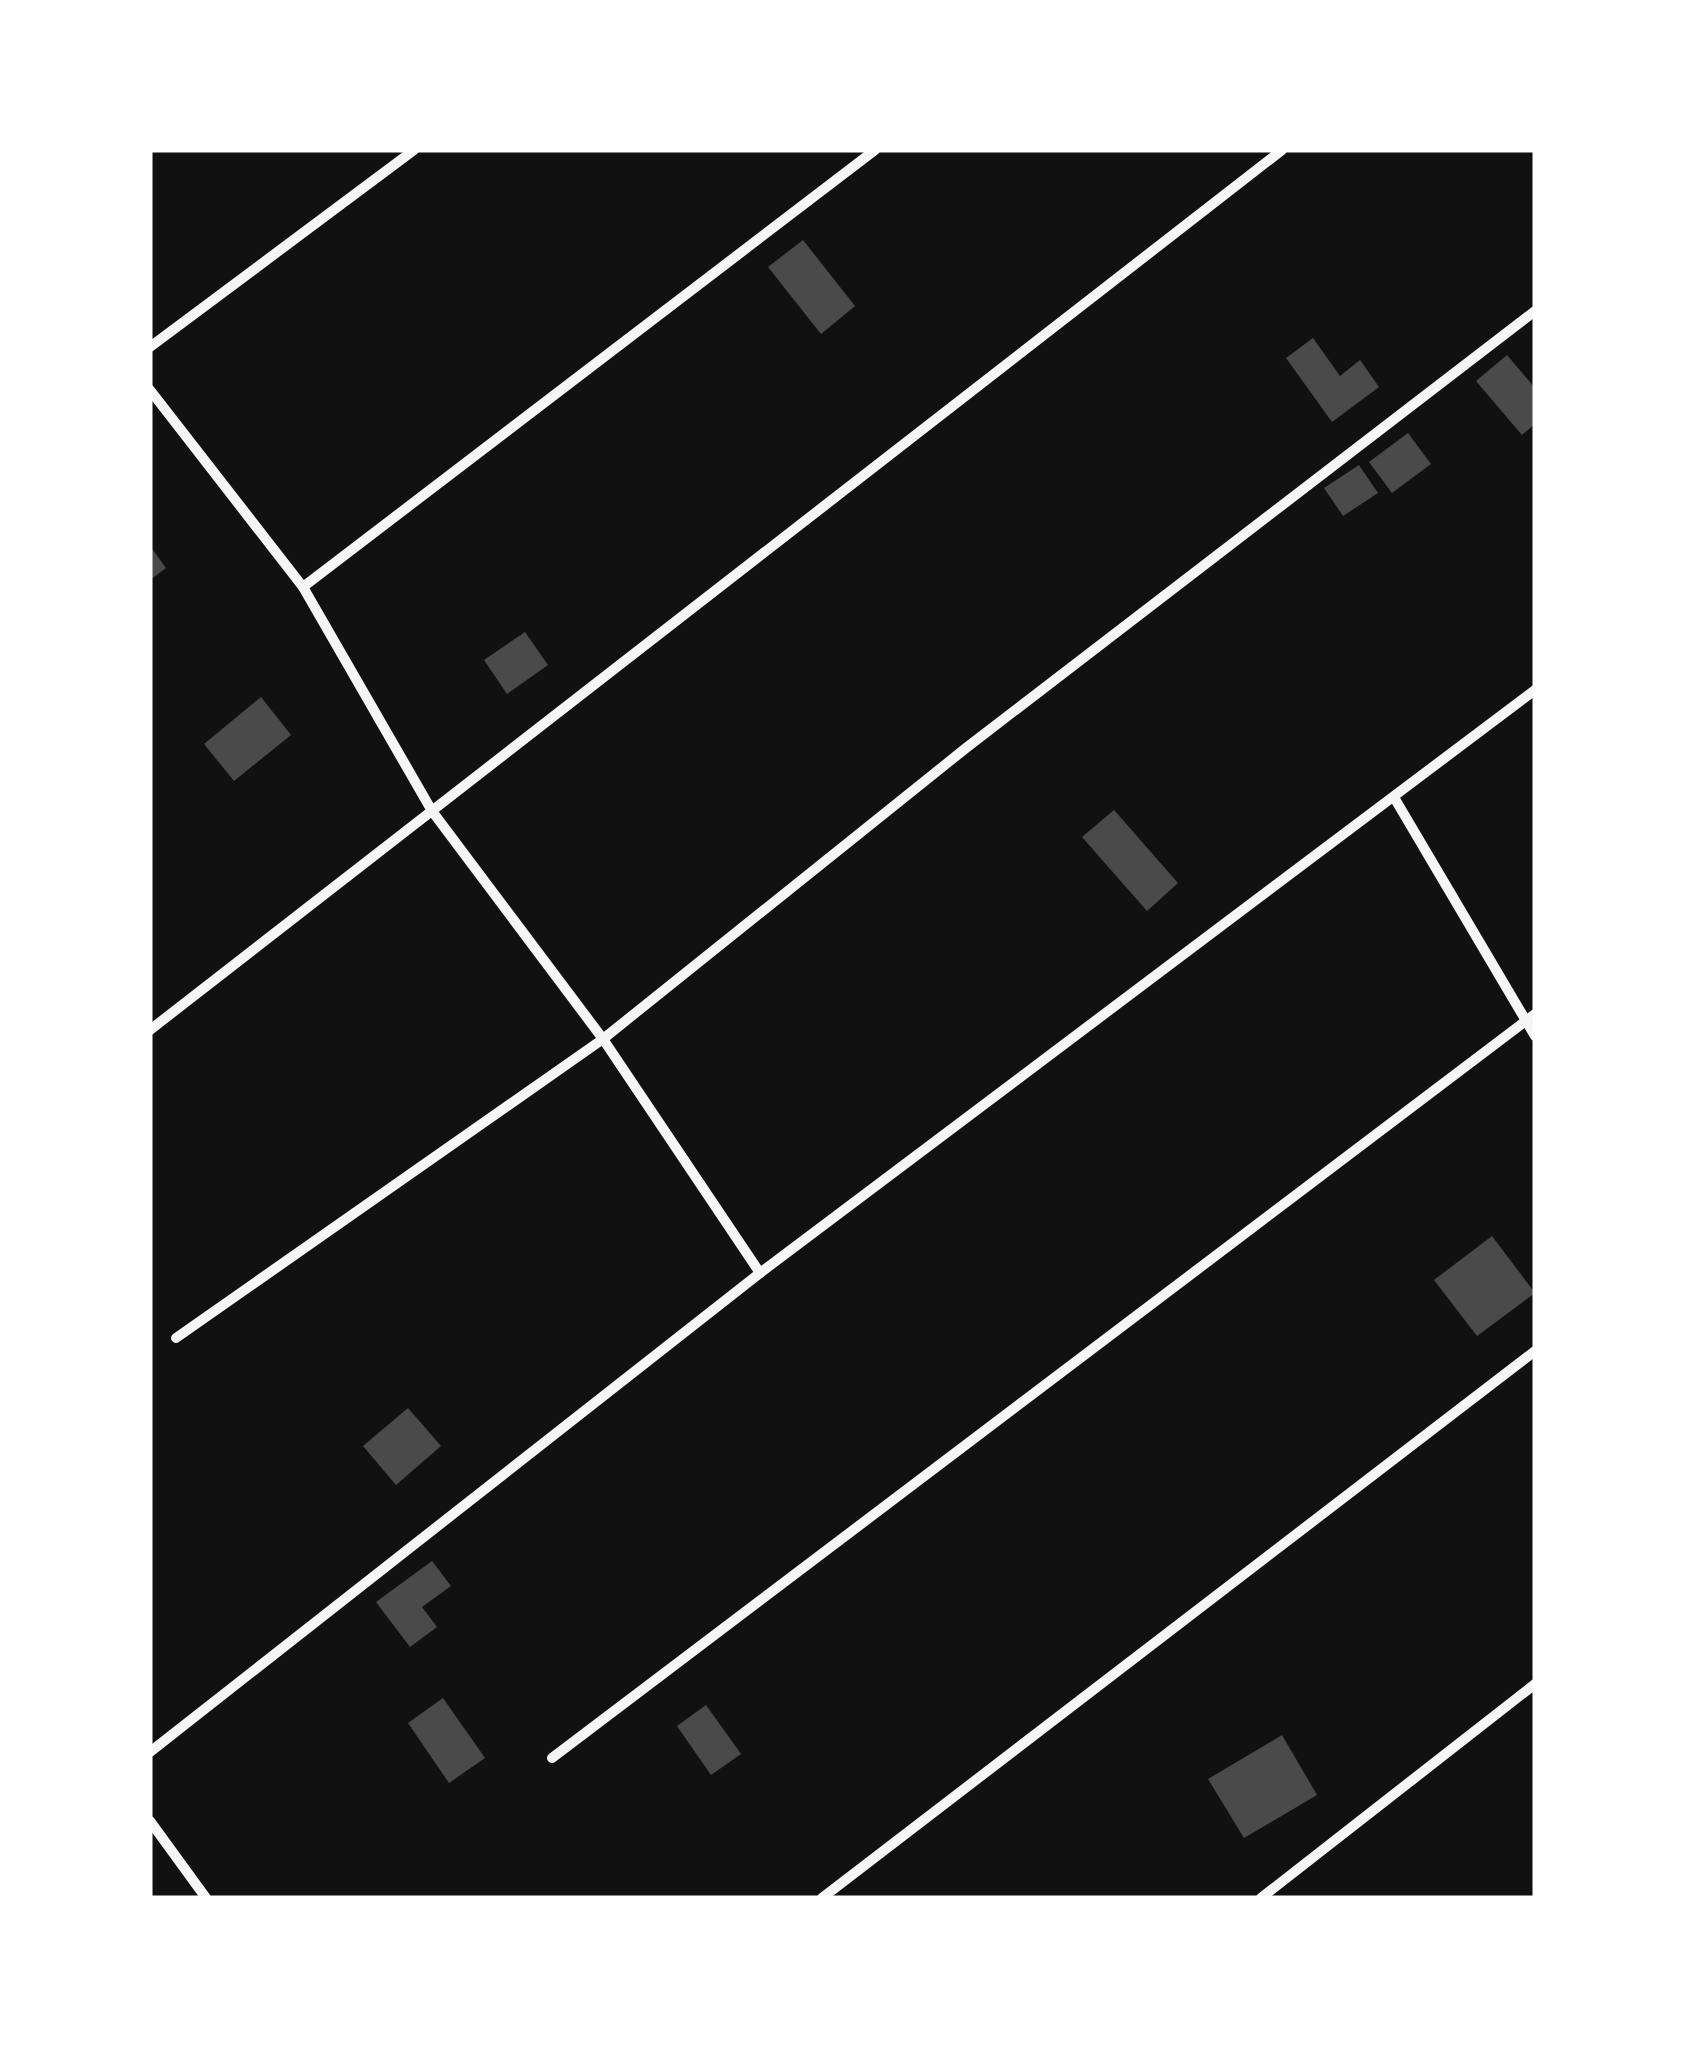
<svg xmlns="http://www.w3.org/2000/svg" width="1685" height="2048" font-family="'Work Sans',sans-serif">
<style>
.building{fill:#4a4a4a}
.lines{fill:none;stroke-linecap:round;stroke-linejoin:round}
.minor{stroke:#f5f5f5;stroke-width:10}
</style>
<rect width="100%" height="100%" fill="#111"/>
<g class="building">
<path d="M803,240L855,306L821,334L768,267Z"/>
<path d="M1313,338L1340,376L1360,360L1379,387L1332,422L1286,358Z"/>
<path d="M1507,355L1535,388V424L1522,435L1476,381Z"/>
<path d="M1408,433L1431,464L1392,493L1369,462Z"/>
<path d="M1359,465L1378,493L1343,516L1324,488Z"/>
<path d="M150,546L166,568L150,580Z"/>
<path d="M525,632L548,665L507,694L484,660Z"/>
<path d="M261,697L291,735L234,781L204,744Z"/>
<path d="M1114,810L1178,883L1147,911L1082,837Z"/>
<path d="M1492,1236L1535,1293L1477,1336L1434,1280Z"/>
<path d="M408,1408L441,1446L396,1485L363,1446Z"/>
<path d="M432,1561L451,1586L422,1607L437,1627L410,1647L376,1602Z"/>
<path d="M443,1698L485,1758L449,1783L408,1723Z"/>
<path d="M706,1705L741,1754L711,1775L677,1726Z"/>
<path d="M1282,1735L1317,1795L1244,1838L1208,1779Z"/>
</g>
<g class="lines">
<g class="minor">
<path d="M150,347L414,150"/>
<path d="M150,390L303,587L432,811L603,1039L760,1273"/>
<path d="M303,587L875,150"/>
<path d="M1395,799L1535,1036"/>
<path d="M150,1030L1282,150"/>
<path d="M176,1338L603,1039L966,748L1535,311"/>
<path d="M150,1752L760,1273L1535,690"/>
<path d="M552,1758L1535,1014"/>
<path d="M150,1821L206,1898"/>
<path d="M822,1898L1535,1351"/>
<path d="M1261,1898L1535,1684"/>
</g>
</g>
<rect width="1685" height="2048" fill="none" stroke="#ffffff" stroke-width="305"/>
</svg>
